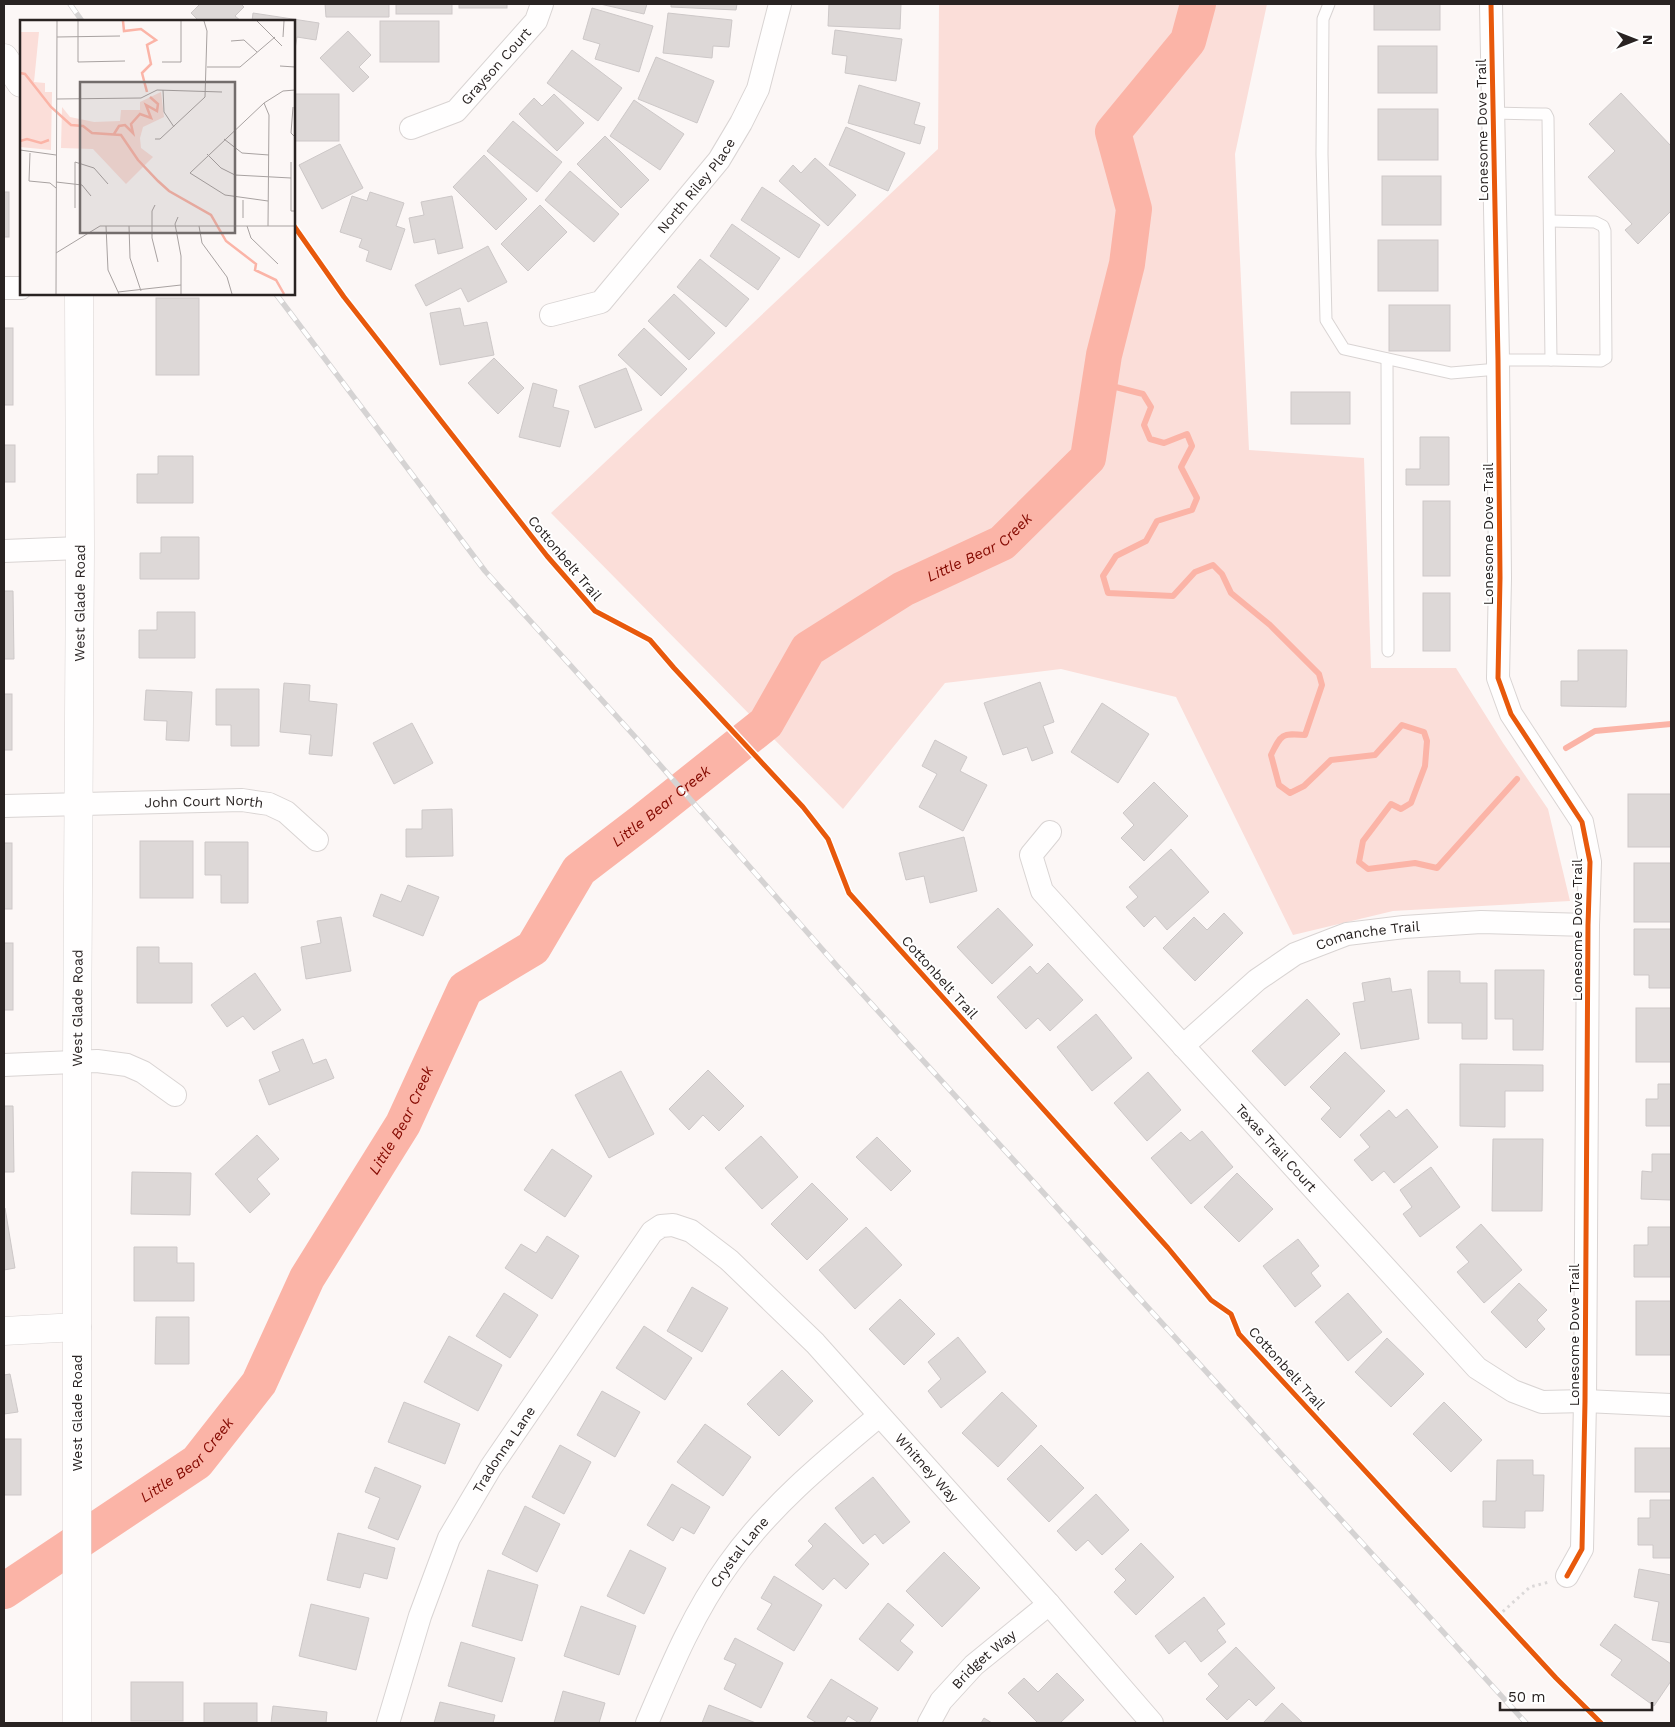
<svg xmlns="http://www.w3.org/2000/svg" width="1675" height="1727" font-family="'Work Sans',sans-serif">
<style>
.green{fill:#fbded9}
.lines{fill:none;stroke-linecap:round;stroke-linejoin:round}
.stream{stroke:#fbb4a7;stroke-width:6}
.river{stroke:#fbb4a7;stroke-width:36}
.building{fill:#ddd8d7;stroke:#cdc8c8}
.service-casing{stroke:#d9d4d3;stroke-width:13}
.minor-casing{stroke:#d9d4d3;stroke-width:24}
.tertiary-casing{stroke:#d9d4d3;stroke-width:29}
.secondary-casing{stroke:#d9d4d3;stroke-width:29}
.path{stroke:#dbd8d8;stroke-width:3;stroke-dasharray:2.5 4;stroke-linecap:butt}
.service{stroke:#fffefe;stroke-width:11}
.minor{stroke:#fffefe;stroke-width:22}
.tertiary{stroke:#fffefe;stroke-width:28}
.secondary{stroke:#fffefe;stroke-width:28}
.rail-casing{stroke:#d5d3d3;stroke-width:5.5}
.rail{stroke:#fff;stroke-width:4;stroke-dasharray:11;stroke-linecap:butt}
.cycleway-casing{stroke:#fff;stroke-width:8}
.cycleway{stroke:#e8590c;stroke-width:5}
.labels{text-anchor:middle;stroke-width:4;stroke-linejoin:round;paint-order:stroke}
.street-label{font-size:14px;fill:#292322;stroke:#fff}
.water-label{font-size:15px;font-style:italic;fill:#840900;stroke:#fff}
.inset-river{fill:none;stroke:#fbb4a7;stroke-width:2.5}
.inset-road{fill:none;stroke:#a8a2a1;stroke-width:1}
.view{fill:#736d6c;fill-opacity:0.15;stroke:#736d6c;stroke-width:2.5}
.inset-edge{fill:none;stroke:#292322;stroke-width:2.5}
</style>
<rect width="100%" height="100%" fill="#fcf7f6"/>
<path class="green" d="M939,4H1267L1235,154L1249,450L1364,458L1371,668H1456L1503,743L1548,809L1570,901L1393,911L1293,935L1176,697L1061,669L945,683L843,809L551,513L938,149Z"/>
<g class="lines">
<g class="stream">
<path d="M1100,383L1143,394L1151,407L1144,425L1150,439L1164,443L1187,434L1192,446L1181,467L1197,498L1192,510L1157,521L1146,541L1116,556L1103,576L1108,593L1173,596L1195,572L1213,565L1222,574L1231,593L1270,625L1319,674L1322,685L1305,735C1282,733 1281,734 1271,755L1279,785L1290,793L1304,786L1331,760L1375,755L1402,725L1424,732L1427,741L1425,766L1411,803L1401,809L1391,804L1363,841L1359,862L1368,869L1415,863L1437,868L1517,779"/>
<path d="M1566,748L1595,731L1671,724"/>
</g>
<path class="river" id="s1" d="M4,1591L197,1462L259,1383L307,1278L403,1124L465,989L533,948L579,870L643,821L766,723L808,649L903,589L1002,543L1088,458L1104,355L1127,264L1134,209L1113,132L1188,41L1198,4"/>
</g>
<g class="building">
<path d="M200,4H241L244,7L235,16L241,21H199L191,13Z"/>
<path d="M325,4H389V17H326Z"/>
<rect x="396" y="4" width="56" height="10"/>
<rect x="459" y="4" width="48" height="4"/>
<path d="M600,4H647L644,14Z"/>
<path d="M671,4H737L736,10L671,7Z"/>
<path d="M829,4H901L900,29L828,26Z"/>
<rect x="1374" y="4" width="66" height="26"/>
<path d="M592,8L653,26L639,72L595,59L600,44L583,39Z"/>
<path d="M253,13L319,23L316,40L297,37L294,55V21H252Z"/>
<path d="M668,13L732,20L729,47L713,46L712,58L663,53Z"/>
<rect x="380" y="21" width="59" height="41"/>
<path d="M835,30L902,39L896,81L845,73L847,56L832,54Z"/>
<path d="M348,31L371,55L359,67L369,77L353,92L320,58Z"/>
<rect x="1378" y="46" width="59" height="47"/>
<path d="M572,50L622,88L598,121L547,83Z"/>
<path d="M656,57L714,81L697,123L638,99Z"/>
<path d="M859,85L920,103L914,124L925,127L920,144L848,123Z"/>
<path d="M1621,93L1671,146V211L1638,244L1625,230L1632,224L1588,177L1615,151L1589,124Z"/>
<rect x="294" y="94" width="45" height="47"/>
<path d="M554,94L584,123L557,151L519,114L534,98L542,106Z"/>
<path d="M634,100L684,134L660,170L610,136Z"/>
<rect x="1378" y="109" width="60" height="51"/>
<path d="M513,121L562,162L537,192L487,151Z"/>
<path d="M846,127L905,153L888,191L829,165Z"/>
<path d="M605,136L649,180L621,208L577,164Z"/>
<path d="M340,144L363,188L322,209L299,165Z"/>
<path d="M484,155L527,199L496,230L453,187Z"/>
<path d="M815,158L856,195L828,226L779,181L793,165L801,173Z"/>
<path d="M570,171L619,214L594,242L545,200Z"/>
<rect x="1382" y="176" width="59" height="49"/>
<path d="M762,187L820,225L799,258L741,220Z"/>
<rect x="4" y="192" width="5" height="45"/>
<path d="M370,192L404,203L396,226L405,229L391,270L366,261L369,251L359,247L362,239L340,232L352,196L367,201Z"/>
<path d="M452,196L463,248L438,254L435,239L414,243L409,218L424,215L421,202Z"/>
<path d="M540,205L567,232L528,271L501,244Z"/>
<path d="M732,224L780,258L758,290L710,256Z"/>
<rect x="1378" y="240" width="60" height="51"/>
<path d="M488,246L507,282L468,302L461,288L426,306L415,285Z"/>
<path d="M700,259L749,299L726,327L677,287Z"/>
<path d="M674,294L715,333L689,360L648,321Z"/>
<rect x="156" y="298" width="43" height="77"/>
<rect x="1389" y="305" width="61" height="46"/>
<path d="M460,308L464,326L487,322L494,355L440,365L430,313Z"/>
<rect x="4" y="328" width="9" height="77"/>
<path d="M644,328L687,369L661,396L618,355Z"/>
<path d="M494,358L524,388L498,414L468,383Z"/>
<path d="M626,368L642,410L595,428L579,386Z"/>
<path d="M533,383L557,390L553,407L569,411L560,447L519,437Z"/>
<rect x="1291" y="392" width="59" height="32"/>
<path d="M1420,437H1449V485H1406V469H1420Z"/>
<rect x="4" y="445" width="11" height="37"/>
<path d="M158,456H193V503H137V474H158Z"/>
<rect x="1423" y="501" width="27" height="75"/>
<path d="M161,537H199V579H140V553H161Z"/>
<path d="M4,591H13L14,659H4Z"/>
<rect x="1423" y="593" width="27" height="58"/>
<path d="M157,612H195V658H139V630H157Z"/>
<path d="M1578,650H1627L1626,707L1561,706V681H1578Z"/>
<path d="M1040,682L1054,722L1043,726L1053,753L1032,761L1027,747L1003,755L984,703Z"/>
<path d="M284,683L310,685L309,701L337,704L332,756L309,754L311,735L280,732Z"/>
<path d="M216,689H259V746H231V725H216Z"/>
<path d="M146,690L192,692L189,741L166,740L167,721L144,720Z"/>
<rect x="4" y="694" width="8" height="56"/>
<path d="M1102,703L1149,734L1118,783L1071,752Z"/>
<path d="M412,723L433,763L394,784L373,743Z"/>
<path d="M935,740L967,757L960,771L987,785L963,831L919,807L937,774L922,766Z"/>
<path d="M1154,782L1188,816L1144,861L1121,838L1134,825L1123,813Z"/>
<rect x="1628" y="794" width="43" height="53"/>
<path d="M452,809L453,856L406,857V829H422V810Z"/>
<path d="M964,837L977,891L930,903L924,876L906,880L899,853Z"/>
<rect x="140" y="841" width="53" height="57"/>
<path d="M205,842H248V903H221V875H205Z"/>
<rect x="4" y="843" width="8" height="66"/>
<path d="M1171,849L1209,892L1167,930L1155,916L1144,927L1126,907L1138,897L1129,887Z"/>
<rect x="1634" y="863" width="37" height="59"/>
<path d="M408,885L439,897L423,936L373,916L381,894L401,902Z"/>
<path d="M998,908L1033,945L992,984L957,947Z"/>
<path d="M1224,913L1243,933L1195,981L1163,948L1194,917L1207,930Z"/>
<path d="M341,917L351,971L306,979L301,947L321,943L317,921Z"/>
<path d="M1634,929H1671V988H1649V975H1634Z"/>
<rect x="4" y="943" width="9" height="67"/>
<path d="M137,947H159V963H192V1003H137Z"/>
<path d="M1048,963L1083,1000L1050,1031L1038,1018L1026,1029L997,997L1030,966L1037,974Z"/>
<path d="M1495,970H1544L1543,1050H1513V1019H1495Z"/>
<path d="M1428,971H1460V983H1487V1039H1462V1023H1428Z"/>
<path d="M255,973L281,1010L254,1030L243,1016L227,1027L211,1005Z"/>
<path d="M1390,978L1392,992L1411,989L1419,1039L1361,1049L1353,1003L1365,1001L1362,983Z"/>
<path d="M1307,999L1340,1034L1285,1086L1252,1051Z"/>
<rect x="1636" y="1008" width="35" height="54"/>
<path d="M1096,1014L1132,1058L1092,1091L1057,1047Z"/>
<path d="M303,1039L313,1064L326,1059L334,1078L269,1105L259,1080L280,1071L272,1052Z"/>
<path d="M1345,1052L1385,1091L1340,1138L1321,1119L1331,1108L1310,1087Z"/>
<path d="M1460,1064L1543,1065V1091H1505V1127L1460,1126Z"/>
<path d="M708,1070L744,1106L719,1131L703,1115L689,1130L669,1109Z"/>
<path d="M621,1071L654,1134L609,1158L575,1095Z"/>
<path d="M1148,1072L1181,1110L1147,1141L1114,1103Z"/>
<path d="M1658,1084H1671V1126H1646V1099H1658Z"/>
<path d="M4,1106H13L14,1172H4Z"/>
<path d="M1407,1109L1438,1147L1394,1183L1384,1171L1372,1181L1354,1160L1370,1147L1360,1135L1389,1110L1396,1118Z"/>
<path d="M1202,1131L1233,1167L1191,1204L1151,1158L1181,1132L1190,1141Z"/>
<path d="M257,1135L279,1159L257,1179L270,1194L250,1213L215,1174Z"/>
<path d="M761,1136L798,1177L762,1209L725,1168Z"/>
<path d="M877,1137L911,1171L891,1191L856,1157Z"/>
<path d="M1493,1139H1543L1542,1211H1492Z"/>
<path d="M552,1149L592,1176L565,1217L524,1190Z"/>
<path d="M1652,1154H1671V1200L1641,1199L1642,1171L1652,1172Z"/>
<path d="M1431,1167L1460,1207L1420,1237L1403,1214L1412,1207L1400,1190Z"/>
<path d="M132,1172L191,1173L190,1215L131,1214Z"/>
<path d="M1237,1173L1273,1209L1239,1242L1204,1207Z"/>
<path d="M812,1183L848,1219L807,1260L771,1224Z"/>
<path d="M4,1208H5L15,1268L4,1270Z"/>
<path d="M1481,1224L1522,1270L1484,1303L1457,1272L1469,1262L1456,1247Z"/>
<path d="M866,1227L902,1265L855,1309L819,1270Z"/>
<path d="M1648,1227H1671V1277H1634V1245H1648Z"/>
<path d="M547,1236L579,1256L552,1299L505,1268L521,1244L536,1253Z"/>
<path d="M1298,1239L1319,1266L1311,1273L1321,1286L1295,1307L1263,1266Z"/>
<path d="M134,1247H177V1263H194V1301H134Z"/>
<path d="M1519,1283L1547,1310L1537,1320L1545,1329L1526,1348L1491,1312Z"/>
<path d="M692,1287L728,1308L702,1352L667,1331Z"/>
<path d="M504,1293L538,1315L510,1358L476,1336Z"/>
<path d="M1348,1293L1382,1332L1348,1361L1315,1322Z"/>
<path d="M900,1299L935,1334L904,1365L869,1329Z"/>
<rect x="1636" y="1301" width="35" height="54"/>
<path d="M156,1317H189V1364H155Z"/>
<path d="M644,1326L692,1358L665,1400L616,1368Z"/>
<path d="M449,1336L502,1365L478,1411L424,1382Z"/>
<path d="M958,1337L986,1372L941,1408L928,1391L941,1379L928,1362Z"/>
<path d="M1387,1338L1424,1374L1391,1407L1355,1372Z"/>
<path d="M782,1370L813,1401L779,1436L747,1404Z"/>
<path d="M10,1374L18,1412L4,1414V1375Z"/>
<path d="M602,1391L640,1412L615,1457L577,1435Z"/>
<path d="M1002,1392L1037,1426L998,1467L962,1433Z"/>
<path d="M404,1402L460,1424L445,1464L388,1442Z"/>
<path d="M1444,1402L1482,1440L1451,1472L1413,1434Z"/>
<path d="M705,1424L751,1457L723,1496L677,1462Z"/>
<rect x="4" y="1439" width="17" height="56"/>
<path d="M560,1445L591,1462L564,1514L532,1497Z"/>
<path d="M1041,1445L1084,1488L1049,1522L1007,1479Z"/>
<rect x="1635" y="1448" width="36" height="44"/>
<path d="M1497,1460H1533V1475H1544L1543,1511H1525V1528L1483,1527V1501H1496Z"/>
<path d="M375,1467L421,1486L398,1540L368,1528L380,1498L365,1492Z"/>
<path d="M873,1477L910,1522L883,1544L875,1534L863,1544L835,1508Z"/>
<path d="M672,1484L710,1507L694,1534L681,1527L673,1541L647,1525Z"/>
<path d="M1096,1494L1129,1530L1102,1555L1088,1540L1076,1551L1057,1531Z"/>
<path d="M1650,1500H1671V1558H1653V1545H1638V1518H1650Z"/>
<path d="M525,1506L560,1524L537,1572L502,1554Z"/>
<path d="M825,1523L869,1564L846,1589L834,1578L823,1590L795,1565L813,1546L808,1541Z"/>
<path d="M338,1533L395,1548L387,1579L364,1573L360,1588L327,1580Z"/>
<path d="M1141,1543L1174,1577L1136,1615L1114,1592L1126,1580L1115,1569Z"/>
<path d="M630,1550L666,1568L644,1614L607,1596Z"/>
<path d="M944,1552L980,1588L942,1627L906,1591Z"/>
<path d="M1639,1569L1671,1575V1643L1652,1640L1659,1602L1634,1597Z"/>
<path d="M488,1570L538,1585L522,1641L472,1626Z"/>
<path d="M774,1576L822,1605L794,1651L757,1629L772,1604L761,1598Z"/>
<path d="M1204,1597L1225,1624L1217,1630L1226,1642L1201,1662L1185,1641L1169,1654L1155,1636Z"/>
<path d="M888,1603L914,1625L900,1641L913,1652L898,1671L859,1639Z"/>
<path d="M311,1604L369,1618L356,1670L299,1656Z"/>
<path d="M581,1606L636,1626L619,1675L564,1656Z"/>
<path d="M1615,1624L1671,1664V1681L1654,1706L1611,1675L1622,1660L1600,1645Z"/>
<path d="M735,1638L783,1663L761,1708L724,1689L736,1664L724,1659Z"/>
<path d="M461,1642L515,1658L502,1702L448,1686Z"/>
<path d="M1236,1647L1275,1688L1256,1706L1249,1699L1227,1720L1206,1699L1219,1686L1208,1674Z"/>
<path d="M1057,1673L1084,1700L1060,1723H1038L1008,1693L1024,1678L1038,1692Z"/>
<path d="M831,1679L878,1708L869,1723H859L848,1716L844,1723H817L807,1717Z"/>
<rect x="131" y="1682" width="52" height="39"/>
<path d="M563,1691L605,1703L599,1723H554Z"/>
<path d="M440,1702L495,1715L493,1723H434Z"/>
<rect x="204" y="1703" width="53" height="20"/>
<path d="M1282,1703L1303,1723H1263Z"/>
<path d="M709,1705L756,1723H702Z"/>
<path d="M273,1706L327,1712L326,1723H271Z"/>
<path d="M984,1718L992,1723H981Z"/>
</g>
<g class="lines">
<g class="service-casing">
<g id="service">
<path d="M1329,4L1323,19L1322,154L1326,320L1344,349L1451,373L1498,369"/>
<path d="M1493,113L1542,114H1546L1548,118L1551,360H1498"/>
<path d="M1550,221L1595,222L1603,226L1605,231L1606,358L1601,361L1551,360"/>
<path d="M1387,359L1388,651"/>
</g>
</g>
<g class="minor-casing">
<g id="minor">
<path d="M1491,4L1498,360L1500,578L1498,678L1511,714L1582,822L1590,862L1588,925L1585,1401L1582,1549L1567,1576"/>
<path id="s2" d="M411,128L456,111L536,21L542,4"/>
<path d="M4,288H21"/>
<path id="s3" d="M551,315L601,302L719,160L741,123L758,89L780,4"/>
<path d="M4,551L80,548"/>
<path id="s4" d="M4,806L242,800L269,804L286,812L317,840"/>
<path id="s5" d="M1050,832L1031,855L1042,891L1477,1368L1513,1391L1542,1402L1585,1401L1671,1405"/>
<path id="s6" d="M1183,1046L1257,980L1295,954L1347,934L1404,927L1481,922L1588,925"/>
<path d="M4,1065L97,1061L127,1065L143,1072L175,1095"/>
<path id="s7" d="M388,1723L420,1616L449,1538L491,1467L652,1232L661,1226L673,1225L691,1231L729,1260L815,1343L1049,1604L1152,1723"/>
<path id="s8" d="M647,1723C670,1669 693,1613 728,1565C769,1507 825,1461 879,1416"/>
<path id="s9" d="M929,1723L941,1701L974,1665L1049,1604"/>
</g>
</g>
<g class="tertiary-casing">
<path id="tertiary" d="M4,1331L77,1327"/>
</g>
<g class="secondary-casing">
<g id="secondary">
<path d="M4,58L21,83"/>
<path id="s10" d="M77,1723V1062L80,548L79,294"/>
</g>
</g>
<path class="path" d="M1498,1616L1530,1587L1549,1582"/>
<use href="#service" class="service"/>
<use href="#minor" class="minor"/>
<use href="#tertiary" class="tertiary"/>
<use href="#secondary" class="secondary"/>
<g class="rail-casing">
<g id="rail">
<path d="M70,4L82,21"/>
<path d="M276,294L485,571L638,740L837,966L1526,1723"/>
</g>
</g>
<use href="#rail" class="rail"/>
<g class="cycleway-casing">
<g id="cycleway">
<path d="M1491,4L1498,360L1500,578L1498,678L1511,714L1582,822L1590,862L1588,925L1585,1401L1582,1549L1567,1576"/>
<path d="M294,226L344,297L547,556L595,611L650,640L674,668L803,807L828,839L849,893L1168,1248L1211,1300L1231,1314L1239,1334L1556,1678L1601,1723"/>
</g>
</g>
<use href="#cycleway" class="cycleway"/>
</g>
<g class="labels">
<g class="street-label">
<text dy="5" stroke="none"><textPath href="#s2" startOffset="108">Grayson Court</textPath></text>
<text transform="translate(1482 130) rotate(-91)" y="5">Lonesome Dove Trail</text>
<text dy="5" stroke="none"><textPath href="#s3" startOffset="202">North Riley Place</textPath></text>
<text transform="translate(1488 534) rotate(-90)" y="5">Lonesome Dove Trail</text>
<text transform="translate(565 558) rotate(50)" y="5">Cottonbelt Trail</text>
<text dy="5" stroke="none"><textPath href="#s10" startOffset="1120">West Glade Road</textPath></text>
<text dy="5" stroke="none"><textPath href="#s4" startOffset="200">John Court North</textPath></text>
<text transform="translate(1577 930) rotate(-90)" y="5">Lonesome Dove Trail</text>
<text dy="5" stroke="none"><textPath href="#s6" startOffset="221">Comanche Trail</textPath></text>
<text transform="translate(940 977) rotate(48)" y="5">Cottonbelt Trail</text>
<text dy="5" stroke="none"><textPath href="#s10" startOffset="715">West Glade Road</textPath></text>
<text dy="5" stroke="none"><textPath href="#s5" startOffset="415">Texas Trail Court</textPath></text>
<text transform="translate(1574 1335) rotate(-90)" y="5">Lonesome Dove Trail</text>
<text transform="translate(1287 1368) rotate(48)" y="5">Cottonbelt Trail</text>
<text transform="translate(77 1413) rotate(-90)" y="5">West Glade Road</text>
<text dy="5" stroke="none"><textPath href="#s7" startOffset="299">Tradonna Lane</textPath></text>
<text dy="5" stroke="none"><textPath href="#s7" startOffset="939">Whitney Way</textPath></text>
<text dy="5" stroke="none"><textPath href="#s8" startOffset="195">Crystal Lane</textPath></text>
<text dy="5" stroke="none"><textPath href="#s9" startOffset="85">Bridget Way</textPath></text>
</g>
<g class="water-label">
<text dy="5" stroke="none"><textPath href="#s1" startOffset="1471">Little Bear Creek</textPath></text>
<text dy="5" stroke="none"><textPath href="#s1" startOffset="1052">Little Bear Creek</textPath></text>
<text dy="5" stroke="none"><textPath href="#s1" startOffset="632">Little Bear Creek</textPath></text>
<text dy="5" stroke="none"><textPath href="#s1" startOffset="226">Little Bear Creek</textPath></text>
</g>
</g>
<g transform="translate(20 20)">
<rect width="275" height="275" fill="#fcf7f6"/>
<path d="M0,12H19L14,62L25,63V72H32L31,130L0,127ZM141,72L144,97L123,107L120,118L121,128L133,137L106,164L73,129L41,128L42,87L50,97L74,102L100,101L101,90H120V82Z" fill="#fbded9"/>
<path class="inset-river" d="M103,1L104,11L121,9L136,20L127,25L131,44L122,53L127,72M0,53L5,54L31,87L51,105L63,106L72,113L101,115L118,140L138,161L149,171L191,195L206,221L236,244L235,250L256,260L264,274M94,114L99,106L105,105L113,113L111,104L120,94L131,98L126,85L137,91L138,84L130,77M0,121L7,119L21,123L29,120"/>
<path class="inset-road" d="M58,1V42L105,41M237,1L262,26M37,17L100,16M263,17L264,1M211,21L224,20L237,32M142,42H161V1M260,46L275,47M187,47H220L255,17M143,70L144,92L154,107M37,79L121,78L137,70L202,72M244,83L249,95L248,206M273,87L271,113L275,117M135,119H140L185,77L187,11L184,1M204,119L222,133L249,135M0,130L36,135M10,133L9,161L30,163L36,168M187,134L201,148L215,155L271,158M271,142V191H275M36,162L62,165L71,176M223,180V198M248,181L205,175L170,153L244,83L263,71L275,70M135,185L132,191V218L138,242M55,188V142L74,148L88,164M158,197L155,204L161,236V274M86,206L88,250L99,274M109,206L110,238L121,271M179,206L182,223L207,257L212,274M227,206L231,218L258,244M36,233L80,206H275M98,272L161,265M36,274L37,1"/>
<path class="view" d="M60,62H215V213H60Z"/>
<rect width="275" height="275" class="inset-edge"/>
</g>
<rect width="1675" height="1727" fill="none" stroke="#292322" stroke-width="10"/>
<g transform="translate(1635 40) rotate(90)" stroke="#ffffff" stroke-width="4" paint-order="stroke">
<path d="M0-4L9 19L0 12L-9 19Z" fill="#292322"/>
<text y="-8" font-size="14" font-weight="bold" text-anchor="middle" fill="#292322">N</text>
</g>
<path d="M1500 1702v8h152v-8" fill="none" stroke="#292322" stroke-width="2.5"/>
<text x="1508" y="1702" font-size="15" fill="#292322" stroke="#ffffff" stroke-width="4" paint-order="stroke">50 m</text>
</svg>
